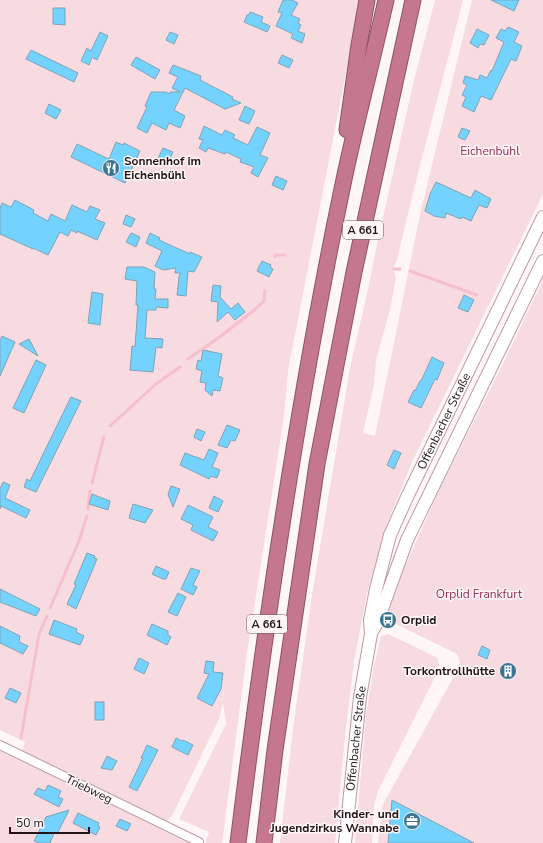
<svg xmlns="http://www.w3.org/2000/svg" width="543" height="843" font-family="'Nunito Sans',sans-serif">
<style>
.green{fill:#f8dae1}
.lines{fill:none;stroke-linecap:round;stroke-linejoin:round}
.stream{stroke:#f6bfcc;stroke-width:3}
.building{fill:#73d3fe;stroke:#7fa3b5}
.street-casing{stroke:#bf99a2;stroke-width:10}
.secondary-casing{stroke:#bf99a2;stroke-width:14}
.highway-casing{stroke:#8b5464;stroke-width:17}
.street{stroke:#fff;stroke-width:8}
.secondary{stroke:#fff;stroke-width:12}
.highway{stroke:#c4778d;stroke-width:15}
.labels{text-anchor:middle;stroke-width:3;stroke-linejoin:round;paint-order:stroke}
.shield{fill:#fff6f8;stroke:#64585a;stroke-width:1}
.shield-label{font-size:11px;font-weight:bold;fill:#221417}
.park-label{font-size:12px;fill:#912c51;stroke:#fff6f8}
.poi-label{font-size:12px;font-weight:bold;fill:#221417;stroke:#fff6f8;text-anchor:start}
.street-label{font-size:12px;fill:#221417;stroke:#fff6f8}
</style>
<rect width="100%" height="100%" fill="#fff6f8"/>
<g class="green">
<path d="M0,0H360L288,371L284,416L247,653L222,843H206V841L209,832L179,819L226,724L223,703L219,719L173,814L168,820L166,821L22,751L25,742L0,730Z"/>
<path d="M435,0H463C441,87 417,173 397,260C393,266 393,270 396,277L390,310L376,360L374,385L363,433L375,436L421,210L472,0H543V194L412,462L389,519L367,593L354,661L345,736L335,843H280L293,729L312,595L351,363L367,294L379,235L414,80Z"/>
<path d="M543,280V843H378L382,806L453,678L460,662L457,654L394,623L389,612L404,569L439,490L500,370Z"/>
<path d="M388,634L438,658L439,669L378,791L374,806L372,843H355L366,715L374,666L381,636Z"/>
<path d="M0,749L192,843H0Z"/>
</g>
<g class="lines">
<g class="stream">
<path d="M275,257V255H285"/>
<path d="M394,269H400"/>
<path d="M410,271L477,295"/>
<path d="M188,359L221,336L253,311L264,301L265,291"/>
<path d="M110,426L156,384L180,367"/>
<path d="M92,483L104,437"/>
<path d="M88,509L90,491"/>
<path d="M50,608L79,541L87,516"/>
<path d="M21,738L39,634L47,616"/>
</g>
</g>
<g class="building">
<path d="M283,0H292L298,3L291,15L300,19L298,23L301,25L298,31L305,34L302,43L291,38L293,34L276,26L282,13L278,12Z"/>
<path d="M491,0H519L514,11Z"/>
<path d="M53,8H65V25L53,24Z"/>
<path d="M250,12L263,17L261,22L270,26L267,32L244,22L247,15H249Z"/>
<path d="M508,27L519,32L514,42L522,46L516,61L511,59L491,100L481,96L474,112L462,106L466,97L462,95L467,85L463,83L465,76L478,80L480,75L487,78L491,70L492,71L504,42L496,38L501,29L505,31Z"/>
<path d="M477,29L489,35L484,45L480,44L478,48L470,43Z"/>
<path d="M100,32L108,36L97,60L92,57L89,65L81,61L87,48L91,51Z"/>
<path d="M170,32L178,35L174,44L166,40Z"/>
<path d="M31,50L78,73L74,82L26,59Z"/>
<path d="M282,55L293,60L289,68L278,63Z"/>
<path d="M136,57L160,70L155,79L131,65Z"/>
<path d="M173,65L201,76L200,80L233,97L232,99L241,103L225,109L185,88L174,110L185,116L180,128L169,123L166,130L152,123L147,133L137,128L147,107L145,106L151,92H166L169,94L170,92H180L172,88L178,77L169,73Z"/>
<path d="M49,104L61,110L56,119L45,113Z"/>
<path d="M245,106L255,111L249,124L239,120Z"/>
<path d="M204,126L222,135L225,130L235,135L233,138L248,145L257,127L270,133L260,155L268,158L258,177L251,173L254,167L240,162L241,159L226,152L225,154L208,148L206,152L199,148L203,140L199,139Z"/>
<path d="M462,128L470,131L465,140L458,137Z"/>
<path d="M116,142L123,145L124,143L140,151L125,183L71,157L77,144L109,159Z"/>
<path d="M163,148L173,152L167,165L157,160Z"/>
<path d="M276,176L287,181L283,190L272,185Z"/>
<path d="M436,182L471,198L475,190L491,199L487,208L479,205L471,221L462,217L461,219L446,213L445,218L434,216L425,211L430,194Z"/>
<path d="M15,200L34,210L33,213L48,221L51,214L65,221L72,205L87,212L90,206L100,210L95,219L105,223L97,240L77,231V233L71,230L68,236L60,232L48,255L33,248V249L0,234V208L2,203L11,207Z"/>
<path d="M126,215L135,219L131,227L123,224Z"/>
<path d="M131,233L140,237L136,247L126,242Z"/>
<path d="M150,233L160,238L159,240L190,254V252L202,257L194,272L188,271L186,296L177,295L179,277L180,273H175L176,268L163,270L155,266L162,251L146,243Z"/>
<path d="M262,261L271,265L270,267L273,269L269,277L257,271Z"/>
<path d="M127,267H144L155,272L154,289H156L155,299H168V308L156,307V310H147L145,338L163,339L162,348L156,347L153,372L130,370L132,346L135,347L138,305H136L137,281L125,279Z"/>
<path d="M213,285L221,286L220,297L231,309L238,303L245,312L235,320L228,312L217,322L218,302L211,301Z"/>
<path d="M92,292L103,294L100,325L88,323Z"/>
<path d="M464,295L474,300L468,312L458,308Z"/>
<path d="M2,336L15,342L0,376V340Z"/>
<path d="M29,339L38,356L19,344Z"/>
<path d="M203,350L222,354L218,376L223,378L220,391L213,390L212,396L205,390L206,383L200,382L202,371L196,369L198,360L201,361Z"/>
<path d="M432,357L444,363L437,380L435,379L421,408L408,402L414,390L415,391L420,381H421Z"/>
<path d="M36,360L46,365L24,413L13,408Z"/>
<path d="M71,397L81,401L36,492L24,487L27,479L30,481Z"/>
<path d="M227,425L240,430L235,441L231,440L227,448L218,445Z"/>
<path d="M197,429L205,432L201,441L194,437Z"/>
<path d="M209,449L218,453L212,467L220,470L217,478L211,476L209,479L180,465L185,453L204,460Z"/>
<path d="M394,450L401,453L394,469L387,465Z"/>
<path d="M3,482L10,485L5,498L30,510L26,518L1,506L0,509V489Z"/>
<path d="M171,486L180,489L173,507L168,494Z"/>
<path d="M92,494L110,501L108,510L89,504Z"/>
<path d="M214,496L223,501L218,512L209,508Z"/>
<path d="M133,504L153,510L145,523L129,518Z"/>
<path d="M188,505L213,517L208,527L218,532L213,541L191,530L193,525L181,519Z"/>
<path d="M87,553L95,556L94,558L97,559L76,609L67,604L76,585L74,584Z"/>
<path d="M156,566L169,572L166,579H163L152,574Z"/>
<path d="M191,568L200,571L193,585L197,587L193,595L181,589Z"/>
<path d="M0,589L40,609L36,616L0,602Z"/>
<path d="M178,593L186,597L177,616L168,612Z"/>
<path d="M54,620L77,629L76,632L84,636L80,645L49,634Z"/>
<path d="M152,624L168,631V635L171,637L167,645L147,635Z"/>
<path d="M0,626L20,636L19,642L28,646L23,654L0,643Z"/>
<path d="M482,646L490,650L487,659L478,655Z"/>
<path d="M139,658L149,663L144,674L134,669Z"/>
<path d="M206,661L214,662L213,672L223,673L221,689L212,706L197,698L209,674L204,673Z"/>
<path d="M508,663L515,667L508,679L501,676Z"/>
<path d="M10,688L21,693L16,703L5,698Z"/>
<rect x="95" y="702" width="9" height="18"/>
<path d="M176,738L182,741L183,740L193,745L188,755L172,747Z"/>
<path d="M147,745L158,750L137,791L129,787L143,758H141Z"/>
<path d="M107,756L117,761L112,770L101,768Z"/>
<path d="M48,785L61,791L58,797L63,799L59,807L34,794L38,788L45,791Z"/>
<path d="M392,800L474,843H388Z"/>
<path d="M69,810L57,834L54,833L50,843H39L34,841L46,817Z"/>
<path d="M78,813L99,823L98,826L100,827L96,835L73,823Z"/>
<path d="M120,819L131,824L127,831L116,826Z"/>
</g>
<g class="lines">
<g class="street-casing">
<path id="street" d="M0,745L199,842"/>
</g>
<g class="secondary-casing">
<g id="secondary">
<path d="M371,633L377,623L407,540L543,261"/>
<path id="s1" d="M345,843L360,697L371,634L370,620L376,589L390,535L408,495L543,217"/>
</g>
</g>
<g class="highway-casing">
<g id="highway">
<path d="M347,130L359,45L367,0"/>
<path d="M238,843C265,624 297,405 342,189C355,125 372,63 386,0"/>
<path d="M264,843L275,750L317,464L354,272L413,0"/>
</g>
</g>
<use href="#street" class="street"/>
<use href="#secondary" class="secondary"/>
<use href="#highway" class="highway"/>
</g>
<defs>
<g id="restaurant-disc" transform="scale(0.9)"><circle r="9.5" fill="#3c758f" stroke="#fff6f8"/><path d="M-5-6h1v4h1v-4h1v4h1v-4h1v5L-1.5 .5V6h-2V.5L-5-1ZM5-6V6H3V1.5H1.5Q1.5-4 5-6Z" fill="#fff"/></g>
<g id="bus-disc" transform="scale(0.9)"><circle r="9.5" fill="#3c758f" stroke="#fff6f8"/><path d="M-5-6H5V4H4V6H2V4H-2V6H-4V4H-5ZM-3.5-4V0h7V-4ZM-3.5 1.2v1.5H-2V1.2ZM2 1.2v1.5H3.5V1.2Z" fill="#fff"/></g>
<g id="building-disc" transform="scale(0.9)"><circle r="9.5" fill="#3c758f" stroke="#fff6f8"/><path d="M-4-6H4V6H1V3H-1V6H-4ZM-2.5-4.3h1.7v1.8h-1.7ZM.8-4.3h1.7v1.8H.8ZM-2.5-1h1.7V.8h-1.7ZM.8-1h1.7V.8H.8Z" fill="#fff"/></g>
<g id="office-disc" transform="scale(0.9)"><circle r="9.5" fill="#3c758f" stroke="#fff6f8"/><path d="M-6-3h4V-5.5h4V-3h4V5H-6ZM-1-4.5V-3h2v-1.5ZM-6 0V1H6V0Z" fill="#fff"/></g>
</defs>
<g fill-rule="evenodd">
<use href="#restaurant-disc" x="111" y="168"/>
<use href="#bus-disc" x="388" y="620"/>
<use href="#building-disc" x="508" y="671"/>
<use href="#office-disc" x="412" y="821"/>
</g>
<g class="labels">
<g class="shield">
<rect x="343" y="221" width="40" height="18" rx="3"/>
<rect x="247" y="615" width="40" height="18" rx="3"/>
</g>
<g class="shield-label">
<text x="363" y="234">A 661</text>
<text x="267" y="628">A 661</text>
</g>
<g class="park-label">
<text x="490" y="155">Eichenbühl</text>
<text x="479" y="598">Orplid Frankfurt</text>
</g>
<g class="poi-label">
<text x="124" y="165">Sonnenhof im<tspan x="124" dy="14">Eichenbühl</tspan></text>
<text x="401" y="624">Orplid</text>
<text x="495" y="675" text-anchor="end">Torkontrollhütte</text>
<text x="399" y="818" text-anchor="end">Kinder- und<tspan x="399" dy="14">Jugendzirkus Wannabe</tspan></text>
</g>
<g class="street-label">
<text dy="4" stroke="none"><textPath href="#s1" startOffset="438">Offenbacher Straße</textPath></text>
<text dy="4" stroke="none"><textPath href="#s1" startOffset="105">Offenbacher Straße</textPath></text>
<text transform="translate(89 789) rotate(26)" y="4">Triebweg</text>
</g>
</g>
<path d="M10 827v6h79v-6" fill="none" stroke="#221417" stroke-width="2"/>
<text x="16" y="827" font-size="12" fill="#221417" stroke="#fff6f8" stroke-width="3" paint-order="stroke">50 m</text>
</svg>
